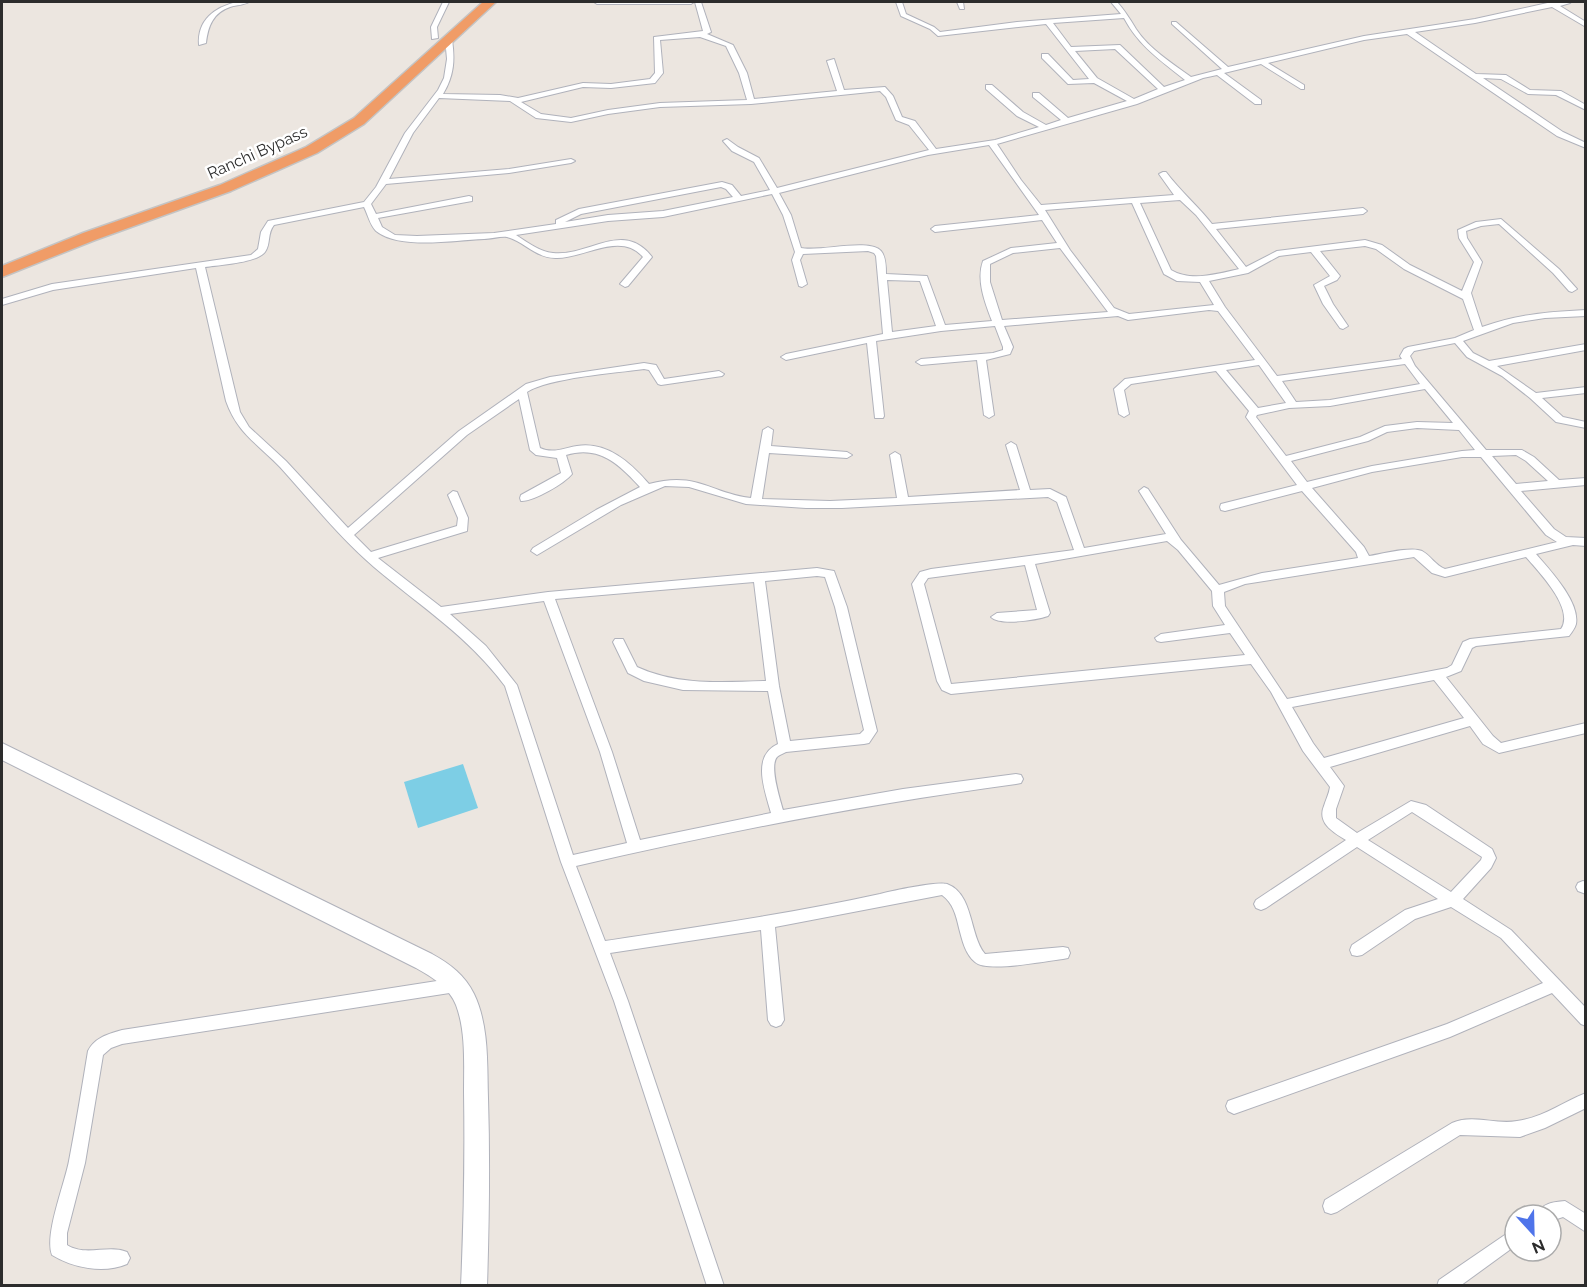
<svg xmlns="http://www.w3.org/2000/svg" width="1587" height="1287" font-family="Raleway,sans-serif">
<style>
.water{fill:#7dcee5}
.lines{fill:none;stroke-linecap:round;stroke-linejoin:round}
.street-casing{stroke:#b0b2bb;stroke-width:2}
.secondary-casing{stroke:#b0b2bb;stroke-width:2}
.highway-casing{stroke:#c4c4c4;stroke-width:3}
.street{fill:#fff;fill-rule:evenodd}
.secondary{fill:#fff;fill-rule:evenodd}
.highway{fill:#f09c67;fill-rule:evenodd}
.labels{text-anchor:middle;stroke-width:5;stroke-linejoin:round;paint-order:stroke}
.far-street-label{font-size:16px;fill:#2c2c2c;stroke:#fff}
</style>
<rect width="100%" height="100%" fill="#ece6e0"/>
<path class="water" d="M463,764L478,808L418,828L404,782Z"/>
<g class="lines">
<g class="street-casing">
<g id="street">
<path d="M237,2H249C244,5 237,5 230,7C213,13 208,26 206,43L199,45C197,20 215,7 237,2Z"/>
<path d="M443,2H449L437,27L438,38L432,39L431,27Z"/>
<path d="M594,2H694L691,4H597Z"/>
<path d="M695,2H701L711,32L707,34L733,45L747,73L754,99L837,91L827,61L834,59L844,90L885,87L893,96L902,117L915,121L936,149L995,140L1039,127L1017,116L986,89V85H992L1023,112L1046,125L1061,120L1033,97V93H1039L1068,118L1127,101L1094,83L1068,84L1042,58V54H1048L1073,80L1089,79L1046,24L938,36L930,29L901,16L896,2H902L906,14L934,27L940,32L1017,22L1121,14L1111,2H1117C1125,11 1130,19 1136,29C1149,49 1172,63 1191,77L1222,69L1172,24V22H1176L1228,67L1364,36L1475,19L1552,2H1571L1570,3L1560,6L1586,22V27L1552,7L1475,23L1415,32L1476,74L1506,75L1530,90L1561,91L1586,105V110L1556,95L1528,94L1501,79L1483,78L1563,132L1586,143V148L1557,136L1407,34L1364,40L1268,63L1304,85V89H1301L1261,64L1224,73L1261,100V104H1255L1217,75L1203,78L1137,104L997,144L1021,180L1041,205L1174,195L1159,174L1163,172H1166C1180,191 1198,206 1212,224L1363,208L1367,211L1363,214L1216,229L1246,267L1277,251L1365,240L1382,245L1410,265L1462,291L1474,262L1459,238L1458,230L1476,222L1501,219L1559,269L1577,289L1572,292L1569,291L1553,273L1499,224L1481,226L1466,231L1467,238L1482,262L1471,293L1482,327C1519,314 1547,312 1586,310V316L1545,318L1513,323L1463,341L1473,353L1489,361L1586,344V350L1497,366L1536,393L1586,387V393L1542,398L1563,417L1586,422V428L1556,422L1530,398L1502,376L1467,357L1455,343L1414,351L1410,356L1415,366L1486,450H1522L1534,457L1559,480L1586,478V485L1521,491L1554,529L1566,537L1586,538V546L1573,545L1536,554C1550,570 1580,602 1576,624C1575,628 1572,632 1569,636L1476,646L1472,648L1461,671L1446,677L1493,736L1501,743L1586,723V733L1499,753L1483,744L1470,726L1330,767L1344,786L1336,809V818L1357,833L1411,801L1426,805L1492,849L1496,858L1491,868L1463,899L1511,930L1586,1008V1026L1581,1024L1552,993L1450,1037L1234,1114L1228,1111L1226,1106L1228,1101L1447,1024L1543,983L1501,938L1451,907L1415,919L1362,955L1357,956L1352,955L1350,950L1352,945L1405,910L1438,899L1357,847L1266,908L1261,910L1256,908L1254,904L1256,900L1346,840C1333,832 1317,823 1324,806C1326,799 1329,794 1330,787L1303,751L1271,692L1251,664L951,694L942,690L937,681L912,584L920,572L931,569L1074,550L1057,502L1048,497L842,508H806L746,504L689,487L665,486L621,505L537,555L531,551L533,548L596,510L640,487C619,464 599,445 566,455L572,474C565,483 533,502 521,501L520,498L521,495L561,473L557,458L536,455L530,450L519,399L467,435L354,535L371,552L457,526L458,518L448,495L453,491L457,492L468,518L467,531L378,558L441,607L548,592L817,568L834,571L847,607L877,731L869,743L864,744L786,752C784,753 779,755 777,757C769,766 780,799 783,810L903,789L1016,774L1021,775L1023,779L1021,783L1016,784C867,804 723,832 576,866L605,941C697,927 789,914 880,894C891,891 938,881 947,884C974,894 969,935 985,954L1063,947L1068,948L1070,953L1068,958L1063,959C1045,961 987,973 975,962C965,954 962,939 959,928C956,915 953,903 942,895L775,927L784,1020L781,1025L776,1027L771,1025L768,1020L761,930L610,953L628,1001L724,1286H707L614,1001L561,862L505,686C469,637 420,606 374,567C339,537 311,501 280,467C258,444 237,433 226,401L196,268L53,290L2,305V299L52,284L251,255L258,249L261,232L268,221L364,202L376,187L405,133L438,90L444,78L447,59L445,38L452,40C455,60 454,76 443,94L500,95L518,98L583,83L611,84L650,79L655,73L654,37L703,31ZM1124,18C1139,46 1160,60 1185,80L1164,87L1120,45L1071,47L1053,23ZM700,37L726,46L739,73L747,100L660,103L608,110L571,118L541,114L521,102L583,87L611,88L655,83L663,73L660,40ZM1115,49L1158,89L1134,99L1097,78L1075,51ZM880,91L886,97L896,120L909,125L929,150L777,188L759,158L738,147L727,139L723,141L732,151L754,162L770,190L741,196L732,185L722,182L579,209L556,220V224L494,233L417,236L395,235L382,227L378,218L472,201V197L469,196L376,214L371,204L386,184L509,173L571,163L575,161L571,159L509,169L389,179L413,133L439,98L510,101L536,118L571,122L608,114L660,107L751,104ZM989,145L1039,215L935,226L931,229L935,232L1042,220L1057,243L1011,248L983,261C976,280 985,303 992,321L945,325L927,276L886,274C886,267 886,257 881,251C870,238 819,252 801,248L791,215L779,193L928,155ZM721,187L726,189L733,197L663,211L608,215L565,222L581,214ZM772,194L783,215L795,252L792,260L799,286L802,287L807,284L800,260L803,254L868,251L874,253L876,256L883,334L786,354L781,357L786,360L867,343L875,418H883L884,416L876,341L941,331L995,326L1003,347V350L993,353L921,359L916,362L921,365L977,360L984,415L989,418L994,415L986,360L1010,354L1013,347L1004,326L1118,316L1128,320L1209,310L1218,311L1255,360L1125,379L1114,389L1119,414L1124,417L1129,414L1124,390L1131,384L1216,371L1249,411L1246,417L1297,485L1221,504L1220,507L1221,510L1225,511L1302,491L1356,552L1358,558L1262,573L1219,585L1181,540L1148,489L1144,487L1139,491L1166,534L1084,548L1066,497L1050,489L1030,490L1016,445L1011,442L1006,445L1020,490L908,497L900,455L895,452L890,455L897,498L830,501L762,499L769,453L847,458L852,455L847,452L771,446L773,430L768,427L763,430L751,498C710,493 697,471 649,484C631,463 607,441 577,446C564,448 553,454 540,448L527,392C548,378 616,373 644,369L649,370L658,384L661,385L722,376L724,374L719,371L664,379L656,365L644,363L550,377L526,384L459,431L348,528L286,461L249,427L240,412L205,267C219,265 257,263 265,252C271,244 267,233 274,225L364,207C368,215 370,225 376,231C399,250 455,240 484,239C491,239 501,236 507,237C525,242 537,259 557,258C585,258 621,231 643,257L620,284L625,287L628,286L652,257C623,219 589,257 553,253C540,252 527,242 516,235L608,221L663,217ZM1180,200L1196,215L1239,269C1217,274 1191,282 1171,270L1140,203ZM1132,203L1164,274L1177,281L1200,282L1214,305L1129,314L1114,308L1070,250L1045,210ZM1365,246L1376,249L1404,269L1463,299L1474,330L1455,338L1408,347L1404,349L1400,356L1402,359L1277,376L1225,307L1209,281L1248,273L1279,256L1311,252L1330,276L1314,285L1323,304L1340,328L1343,329L1348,326L1333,304L1324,286L1337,280L1340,276L1320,251ZM1060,248L1108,312L1002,320L990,282V264L1013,253ZM887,280L920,281L936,326L892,332ZM1405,364L1420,384L1330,400L1296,402L1282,381ZM1259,365L1286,403L1258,408L1226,370ZM1425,389L1453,423L1417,422L1385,426L1360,437L1286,456L1256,417L1257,415L1289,408L1330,406ZM1417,428L1459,430L1475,450L1462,451L1372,466L1307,482L1291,461L1368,441L1387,432ZM1516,455L1526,461L1548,481L1516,484L1492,456ZM1462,457H1481L1546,535L1557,542L1445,569C1435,565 1431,556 1422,551C1412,546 1381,554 1369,556L1364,547L1312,488L1372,472ZM1167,541L1178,550L1212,591L1213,606L1225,625L1161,634L1155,638L1157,641L1161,642L1230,633L1245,655L951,684L924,584L928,578L1025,565L1037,610L997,613L991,617C1000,626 1036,620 1048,616L1050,613L1035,564ZM1414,557L1432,573L1445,577L1526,557C1539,572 1575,609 1561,629L1470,639L1463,642L1452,665L1447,668L1287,699L1225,606L1224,592L1245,584ZM817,576L825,577L835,607L864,730L860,734L790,741L779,686L765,581ZM754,582L766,681C722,682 678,686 637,667L623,639H615L613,642L628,673L644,681L683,690L768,691L778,744C751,756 765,791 771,813L640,840L612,752L555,599ZM544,601L600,752L627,843L573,855L517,685L486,646L450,614ZM1434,680L1464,718L1324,758L1313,743L1292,707ZM1412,812L1482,857L1481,860L1451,892L1368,840Z"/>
<path d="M957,2H963L964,9H960Z"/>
<path d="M1583,881L1586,882V894L1578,891L1576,887L1578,883Z"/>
<path d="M456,978L461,980L463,985L461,990L456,992L122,1044L111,1048L103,1055L85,1163L67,1233V1245C86,1257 108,1244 127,1252L130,1258L127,1264C104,1274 73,1268 52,1255C44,1235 65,1183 69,1161C76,1124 82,1088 88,1051C95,1037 109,1034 122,1030Z"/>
<path d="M1586,1093V1108L1545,1128L1520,1137L1460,1135L1337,1212L1331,1214L1325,1212L1323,1206L1325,1200L1452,1123C1473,1114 1496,1125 1517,1121C1542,1118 1563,1102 1586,1093Z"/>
<path d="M1565,1201L1586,1214V1232L1563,1217L1551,1221V1215H1537C1542,1203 1553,1202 1565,1201Z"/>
<path d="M1515,1228V1246L1460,1286H1437L1439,1280Z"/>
</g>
</g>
<g class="secondary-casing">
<path id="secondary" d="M2,743L432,954C450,964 465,975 474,994C489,1025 487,1064 488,1098C490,1161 489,1223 487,1286H461C464,1221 465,1157 464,1092C464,1064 466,1031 456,1005C449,987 432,977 416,968L2,760Z"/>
</g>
<g class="highway-casing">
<path id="highway" d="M483,2H496L364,124L317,153L231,191L95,240L2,277V266L83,233L220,185L306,147L354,118Z"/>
</g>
<use href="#street" class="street"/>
<use href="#secondary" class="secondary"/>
<use href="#highway" class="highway"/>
</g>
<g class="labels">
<g class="far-street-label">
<text transform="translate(257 152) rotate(-24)" y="6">Ranchi Bypass</text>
</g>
</g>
<rect width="1587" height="1287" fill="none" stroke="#2c2c2c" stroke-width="6"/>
<g transform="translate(1533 1233) rotate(158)"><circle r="28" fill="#ffffff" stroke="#ababab" stroke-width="1.5"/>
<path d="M0-4.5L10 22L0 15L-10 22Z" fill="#4f74ea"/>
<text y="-9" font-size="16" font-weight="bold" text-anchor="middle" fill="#2c2c2c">N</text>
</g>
</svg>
